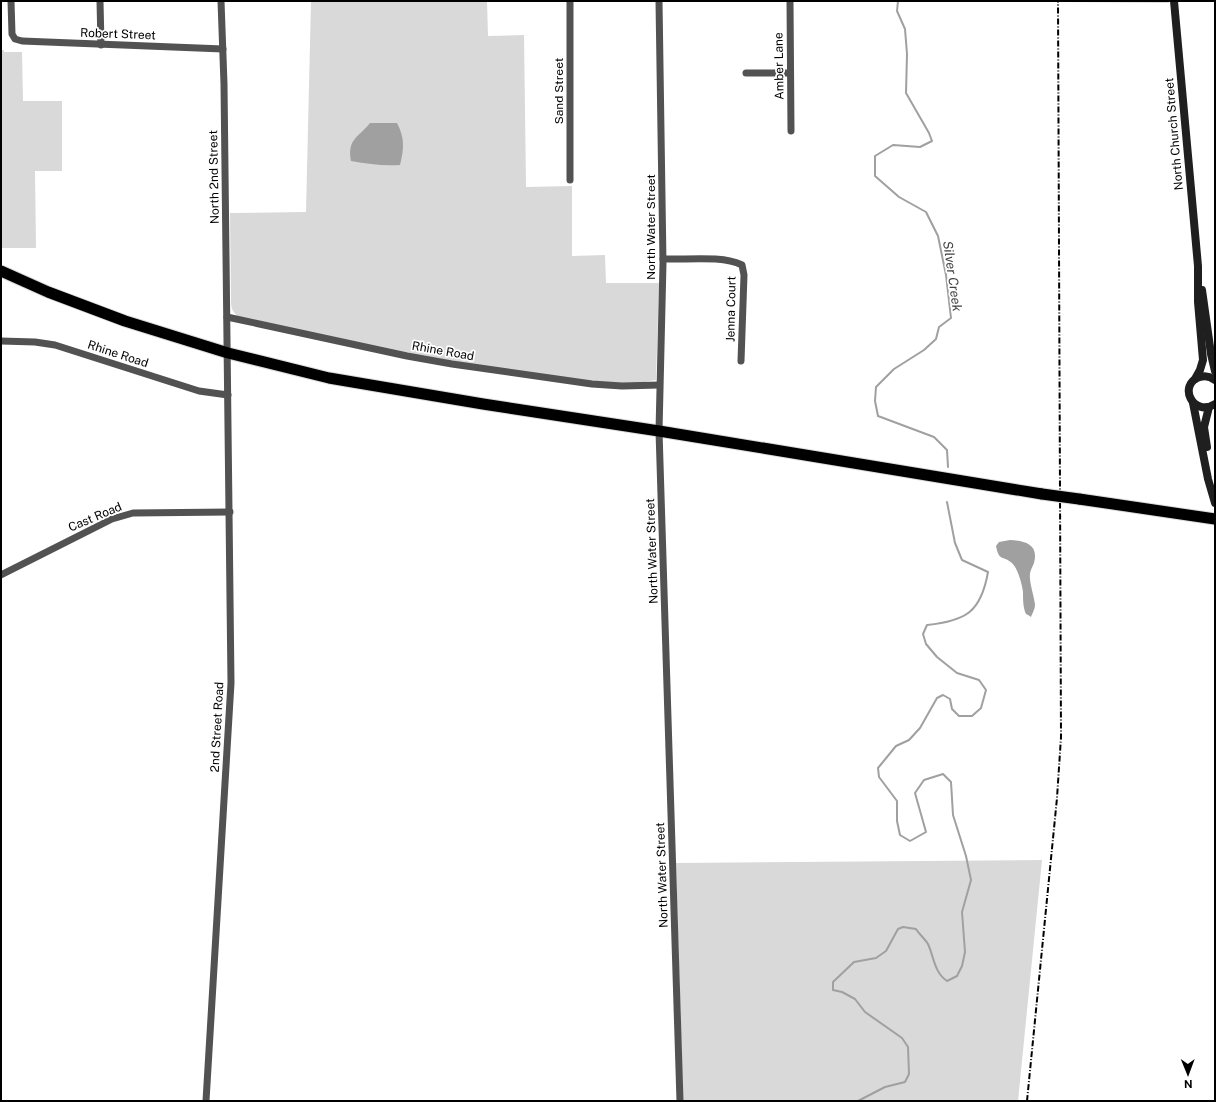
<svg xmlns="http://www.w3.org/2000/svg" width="1216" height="1102" font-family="'Public Sans',sans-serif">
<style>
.green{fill:#d9d9d9}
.water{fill:#a0a0a0}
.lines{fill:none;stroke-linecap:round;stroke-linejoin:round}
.stream{stroke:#a0a0a0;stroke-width:2}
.trunk-casing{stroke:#dbdbdb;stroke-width:13}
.minor{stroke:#525252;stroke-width:7}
.secondary{stroke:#1f1f1f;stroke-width:8}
.trunk{stroke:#000;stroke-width:11}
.rail{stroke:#000;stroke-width:2;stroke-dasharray:6 2 1 2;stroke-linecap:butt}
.trunk-bridge-casing{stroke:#dbdbdb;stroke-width:13;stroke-linecap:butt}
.trunk-bridge{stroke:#000;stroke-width:11}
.labels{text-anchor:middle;stroke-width:3.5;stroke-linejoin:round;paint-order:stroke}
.street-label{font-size:12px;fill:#000;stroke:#fff}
.water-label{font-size:13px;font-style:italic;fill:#414141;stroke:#fff}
</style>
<rect width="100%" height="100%" fill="#fff"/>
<g class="green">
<path d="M311,1H487L488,36L524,35L526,187L572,186V256L605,255L606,283H659L656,380L631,384L596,383L393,352L239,317C232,312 231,308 231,300L230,213L306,212Z"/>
<path d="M1064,1H1169V3L1064,2Z"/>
<path d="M1,50H4V52H22L23,101H62V171H35L36,248H1Z"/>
<path d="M1042,860L1018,1101H683L676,863Z"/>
</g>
<g class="water">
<path d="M370,123H397C405,138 404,149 400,165C383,166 368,164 351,161C347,139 358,138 370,123Z"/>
<path d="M1010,540C1025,541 1039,544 1034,563C1032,568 1029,572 1030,578C1030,585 1035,600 1035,605C1035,609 1032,614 1031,617C1031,617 1027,614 1026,614C1023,608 1023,599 1023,592C1022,584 1018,569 1012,563C1003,555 999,562 996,546L999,542Z"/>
</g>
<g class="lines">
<g class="stream">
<path d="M898,1L897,11L905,29L907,54L906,93L929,133L932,141L920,147L893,145L875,156V176L899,197L926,212L938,236L946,275L951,318L939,327L936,339L924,350L894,369L876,387L875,401L878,416L934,437L947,450L948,467"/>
<path d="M858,1101L885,1087L905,1082L909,1074L908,1047L902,1038L865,1012L855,999L842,992L833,990V982L854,962L876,958L886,951L898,929L903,927L916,929C919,934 925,939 928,944C934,957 934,972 947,981L957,976L962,966L965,952L962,912L971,880L966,856L953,815L951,782L943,774L924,780L915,793L926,832L910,841L900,835L897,821V801L879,777L878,768L896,746L909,740L920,728L937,698L943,695L950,699L952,709L959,716H972L981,708L986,690L979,680L957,673L937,657L926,644L923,634L927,625C966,621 981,612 988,572L962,560L955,543L947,502"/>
</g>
<g class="trunk-casing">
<g id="trunk">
<path d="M1,271L48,292L125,321L228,353L329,378L483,404L659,431L1042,494"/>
<path d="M1079,499L1215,519"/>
</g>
</g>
<g class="minor">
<path d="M11,1L12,34L15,39L22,41L223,49"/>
<path d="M100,1L101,45"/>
<path d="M659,1L663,263L659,431L680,1101"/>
<path d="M790,1L791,131"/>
<path d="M746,73H790"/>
<path d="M570,180V1"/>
<path d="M663,259C686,260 722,255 742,265L744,275L741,361"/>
<path d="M227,317L407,356L452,364L592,384L622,386L659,385"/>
<path d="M1,341L35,342L55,345L199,391L228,395"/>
<path d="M1,575L112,519L133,513L230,512"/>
<path d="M206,1101L231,683L224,84L221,1"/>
</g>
<g class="secondary">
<path d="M1174,1L1198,266V302L1203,360L1200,370L1195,379"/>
<path d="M1202,290L1211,354L1215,371"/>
<path d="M1215,380C1211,377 1206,375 1200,377C1177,384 1193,418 1215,404"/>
<path d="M1193,403L1208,479L1215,503"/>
<path d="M1207,447L1204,427L1209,407"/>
</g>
<use href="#trunk" class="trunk"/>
<path class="rail" d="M1027,1101L1057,798L1061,737L1058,1"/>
<g class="trunk-bridge-casing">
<path id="trunk-bridge" d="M1042,494L1079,499"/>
</g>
<use href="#trunk-bridge" class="trunk-bridge"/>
</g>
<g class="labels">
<g class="street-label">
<text transform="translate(118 34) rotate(2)" y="4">Robert Street</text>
<text transform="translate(779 66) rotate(-91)" y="4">Amber Lane</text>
<text transform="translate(559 91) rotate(-90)" y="4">Sand Street</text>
<text transform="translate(1174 134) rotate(-95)" y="4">North Church Street</text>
<text transform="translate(214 177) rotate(-91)" y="4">North 2nd Street</text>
<text transform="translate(651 227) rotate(-90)" y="4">North Water Street</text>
<text transform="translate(731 309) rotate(-89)" y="4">Jenna Court</text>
<text transform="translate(443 351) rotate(10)" y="4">Rhine Road</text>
<text transform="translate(118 354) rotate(18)" y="4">Rhine Road</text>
<text transform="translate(95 517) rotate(-23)" y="4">Cast Road</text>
<text transform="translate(652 551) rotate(-92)" y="4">North Water Street</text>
<text transform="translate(217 727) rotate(-87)" y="4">2nd Street Road</text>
<text transform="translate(662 875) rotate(-92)" y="4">North Water Street</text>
</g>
<g class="water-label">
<text transform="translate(953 276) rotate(82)" y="5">Silver Creek</text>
</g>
</g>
<rect width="1216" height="1102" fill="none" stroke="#000000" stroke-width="4"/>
<g transform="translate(1188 1074) rotate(179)" stroke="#ffffff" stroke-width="3" paint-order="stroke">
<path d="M0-3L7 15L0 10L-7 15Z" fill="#000000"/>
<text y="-6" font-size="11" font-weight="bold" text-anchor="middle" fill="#000000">N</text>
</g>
</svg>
